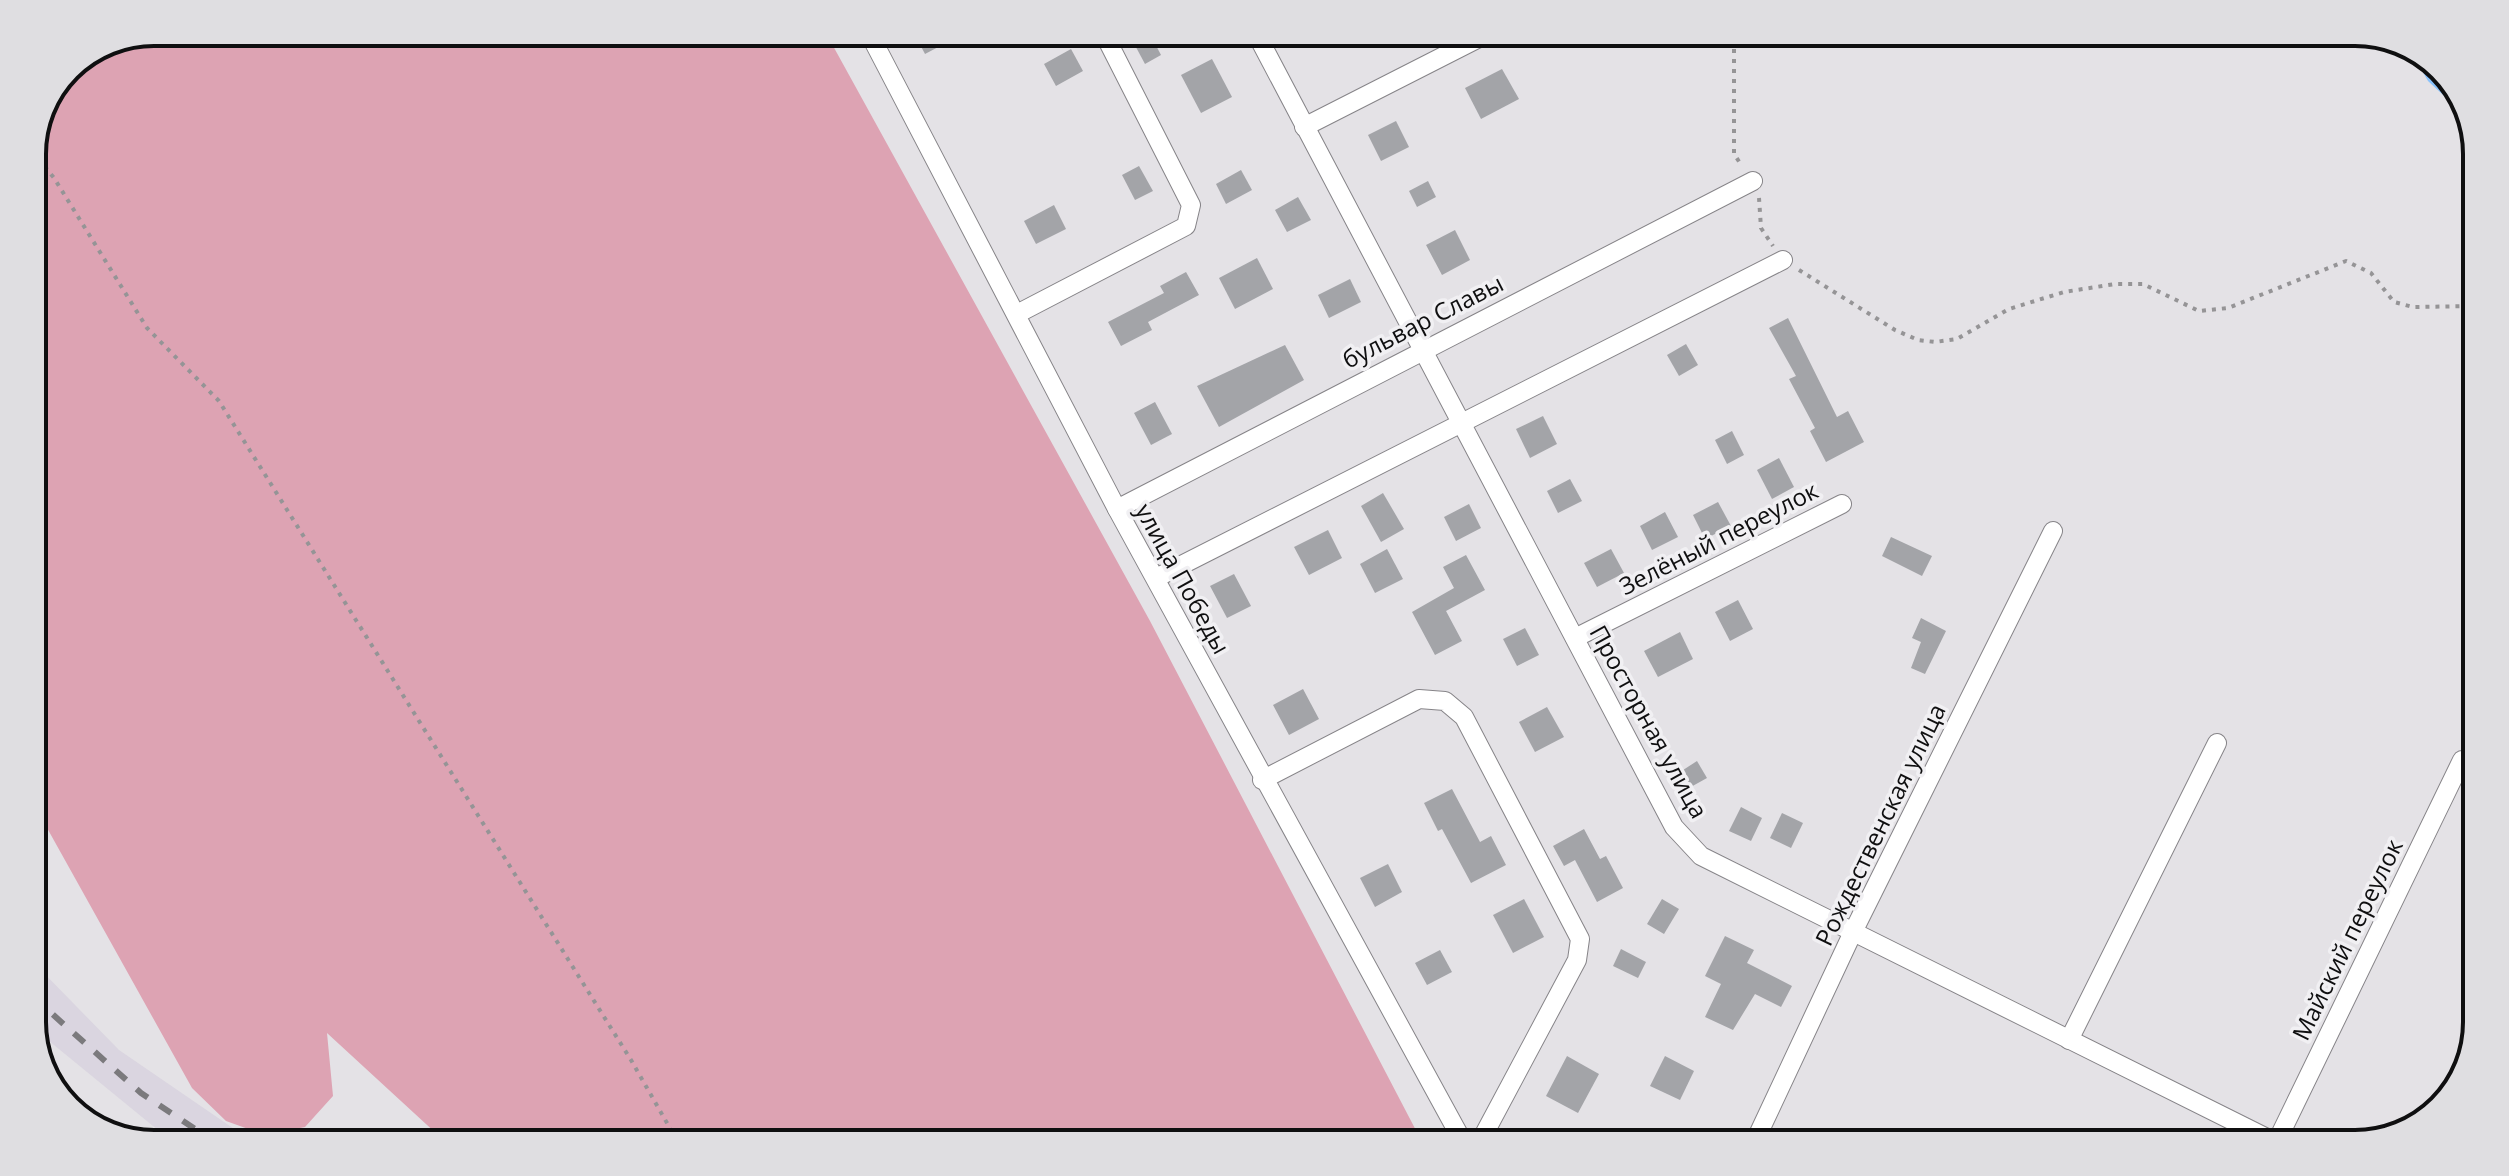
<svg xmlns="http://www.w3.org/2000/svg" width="2509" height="1176" font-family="'Open Sans',sans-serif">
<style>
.built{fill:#dad5e0}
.green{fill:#dda3b3}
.water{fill:#89c2fc}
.building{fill:#a3a4a8}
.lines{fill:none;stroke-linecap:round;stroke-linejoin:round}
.minor-casing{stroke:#868488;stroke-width:20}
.path{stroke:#959496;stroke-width:4;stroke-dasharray:4 6;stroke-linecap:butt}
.minor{stroke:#fff;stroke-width:18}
.rail{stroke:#7b7a7d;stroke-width:6;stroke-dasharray:14 14;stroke-linecap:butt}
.labels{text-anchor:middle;stroke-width:7;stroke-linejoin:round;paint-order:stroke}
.street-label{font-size:24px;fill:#0f0f10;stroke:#f1f0f3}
.rim{fill:none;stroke:#0f0f10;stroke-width:4}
</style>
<rect width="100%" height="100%" fill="#e4e2e6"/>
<path class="built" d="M32,961L119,1050L243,1135H164L32,1027Z"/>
<path class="green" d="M154,32L827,35L1150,621L1421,1140L439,1136L327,1033L333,1096L305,1127L265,1135L226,1121L192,1088L32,801V147L68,68Z"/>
<path class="water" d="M2409,48L2456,86L2466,116L2428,81Z"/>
<g class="building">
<path d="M915,35H961L925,54Z"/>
<path d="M1130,36H1151L1161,55L1145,64Z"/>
<path d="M1071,49L1083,71L1056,86L1044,64Z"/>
<path d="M1212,59L1232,97L1201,113L1181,75Z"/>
<path d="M1502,69L1519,99L1481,119L1465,88Z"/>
<path d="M1396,121L1409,147L1381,161L1368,135Z"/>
<path d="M1139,166L1153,191L1135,200L1122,175Z"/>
<path d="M1241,170L1252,190L1226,204L1216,184Z"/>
<path d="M1428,181L1436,197L1417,207L1409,191Z"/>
<path d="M1298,197L1311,220L1287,232L1275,210Z"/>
<path d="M1054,205L1066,229L1036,244L1024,221Z"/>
<path d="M1455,230L1470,260L1442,275L1426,245Z"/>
<path d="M1257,258L1273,289L1235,309L1219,278Z"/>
<path d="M1186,272L1199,295L1148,322L1152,330L1121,346L1108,322L1164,293L1160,286Z"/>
<path d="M1350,279L1361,302L1329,318L1318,295Z"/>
<path d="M1788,318L1837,417L1848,411L1864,442L1826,462L1810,431L1815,428L1789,379L1796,376L1769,328Z"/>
<path d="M1686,344L1698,365L1679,376L1667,355Z"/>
<path d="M1285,345L1304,380L1219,427L1197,386Z"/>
<path d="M1155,402L1172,434L1151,445L1134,413Z"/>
<path d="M1543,416L1557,444L1530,458L1516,429Z"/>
<path d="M1732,431L1744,455L1727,464L1715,440Z"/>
<path d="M1779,458L1794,487L1772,499L1757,470Z"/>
<path d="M1570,479L1582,501L1558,513L1547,491Z"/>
<path d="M1383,493L1404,529L1381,542L1361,506Z"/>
<path d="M1718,502L1731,526L1705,539L1693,515Z"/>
<path d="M1469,504L1481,528L1456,541L1444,517Z"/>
<path d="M1665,512L1678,537L1652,550L1640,526Z"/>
<path d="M1328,530L1342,558L1309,575L1294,547Z"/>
<path d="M1891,537L1932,556L1922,576L1882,556Z"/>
<path d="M1387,549L1403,579L1375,593L1360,564Z"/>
<path d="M1611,549L1624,573L1597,587L1584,563Z"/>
<path d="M1466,555L1485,590L1446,611L1462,641L1435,655L1412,612L1454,588L1443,567Z"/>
<path d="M1234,574L1251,606L1227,618L1210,586Z"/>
<path d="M1738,600L1753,629L1730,641L1715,612Z"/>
<path d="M1921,618L1946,631L1925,674L1911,668L1921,642L1912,638Z"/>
<path d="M1525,628L1539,655L1517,666L1503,639Z"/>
<path d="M1680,632L1693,659L1658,677L1644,651Z"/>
<path d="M1303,689L1319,719L1289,735L1273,705Z"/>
<path d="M1547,707L1564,737L1535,752L1519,722Z"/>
<path d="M1697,761L1707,778L1689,788L1680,772Z"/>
<path d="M1452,789L1480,842L1491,836L1506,865L1471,883L1442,829L1438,831L1424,803Z"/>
<path d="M1741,807L1762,818L1751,841L1729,831Z"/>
<path d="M1782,813L1803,823L1791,848L1770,838Z"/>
<path d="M1584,829L1600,859L1606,856L1623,888L1597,902L1575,860L1564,866L1553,846Z"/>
<path d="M1388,864L1402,892L1375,907L1360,878Z"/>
<path d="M1524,899L1544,937L1513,953L1493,915Z"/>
<path d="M1662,899L1679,909L1664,934L1647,924Z"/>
<path d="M1725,936L1754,950L1747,963L1792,986L1781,1007L1755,994L1733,1030L1705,1017L1721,984L1705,976Z"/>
<path d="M1621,949L1646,962L1638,978L1613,966Z"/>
<path d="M1440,950L1452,972L1427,985L1415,963Z"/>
<path d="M1567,1056L1599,1074L1578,1113L1546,1096Z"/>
<path d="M1665,1056L1694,1071L1680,1100L1650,1086Z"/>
</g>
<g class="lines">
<g class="minor-casing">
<g id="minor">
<path d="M870,35L1117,509L1462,1140"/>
<path d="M1258,37L1674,827L1701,856L2279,1144"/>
<path d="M1304,127L1479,38"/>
<path d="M1017,314L1186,226L1191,205L1105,36"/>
<path d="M1117,509L1753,181"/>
<path d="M1156,578L1783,260"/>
<path d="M1575,638L1842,504"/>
<path d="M1262,780L1419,699L1445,701L1464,717L1580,939L1577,960L1481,1140"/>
<path d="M2069,1040L2217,743"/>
<path d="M1755,1141L1853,932L2053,531"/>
<path d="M2277,1141L2462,760"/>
</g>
</g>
<g class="path">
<path d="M1734,39V154L1742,166"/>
<path d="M32,151L54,178L147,328L219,401L631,1060L675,1137"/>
<path d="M1759,198L1761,228L1773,246"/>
<path d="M1799,270L1895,330L1918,340L1935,342L1957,339L2009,309L2064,292L2115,284H2143L2199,311L2228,308L2346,261L2371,273L2394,302L2413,307L2475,306"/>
</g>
<use href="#minor" class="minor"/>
<path class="rail" d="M32,996L141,1093L204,1135"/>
</g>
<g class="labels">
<g class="street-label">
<text transform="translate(1423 322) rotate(-27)" y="8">бульвар Славы</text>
<text transform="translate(1719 539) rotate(-27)" y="8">Зелёный переулок</text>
<text transform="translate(1182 579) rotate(61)" y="8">улица Победы</text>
<text transform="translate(1648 722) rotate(61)" y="8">Просторная улица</text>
<text transform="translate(1881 825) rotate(-64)" y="8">Рождественская улица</text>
<text transform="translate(2348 940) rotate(-64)" y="8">Майский переулок</text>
</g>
</g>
<path d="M0 0H2509V1176H0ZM154 46H2355A108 108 0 0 1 2463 154V1022A108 108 0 0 1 2355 1130H154A108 108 0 0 1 46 1022V154A108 108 0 0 1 154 46Z" fill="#dfdee1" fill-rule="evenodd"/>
<path class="rim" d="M154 46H2355A108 108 0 0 1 2463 154V1022A108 108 0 0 1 2355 1130H154A108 108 0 0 1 46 1022V154A108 108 0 0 1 154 46Z"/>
</svg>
